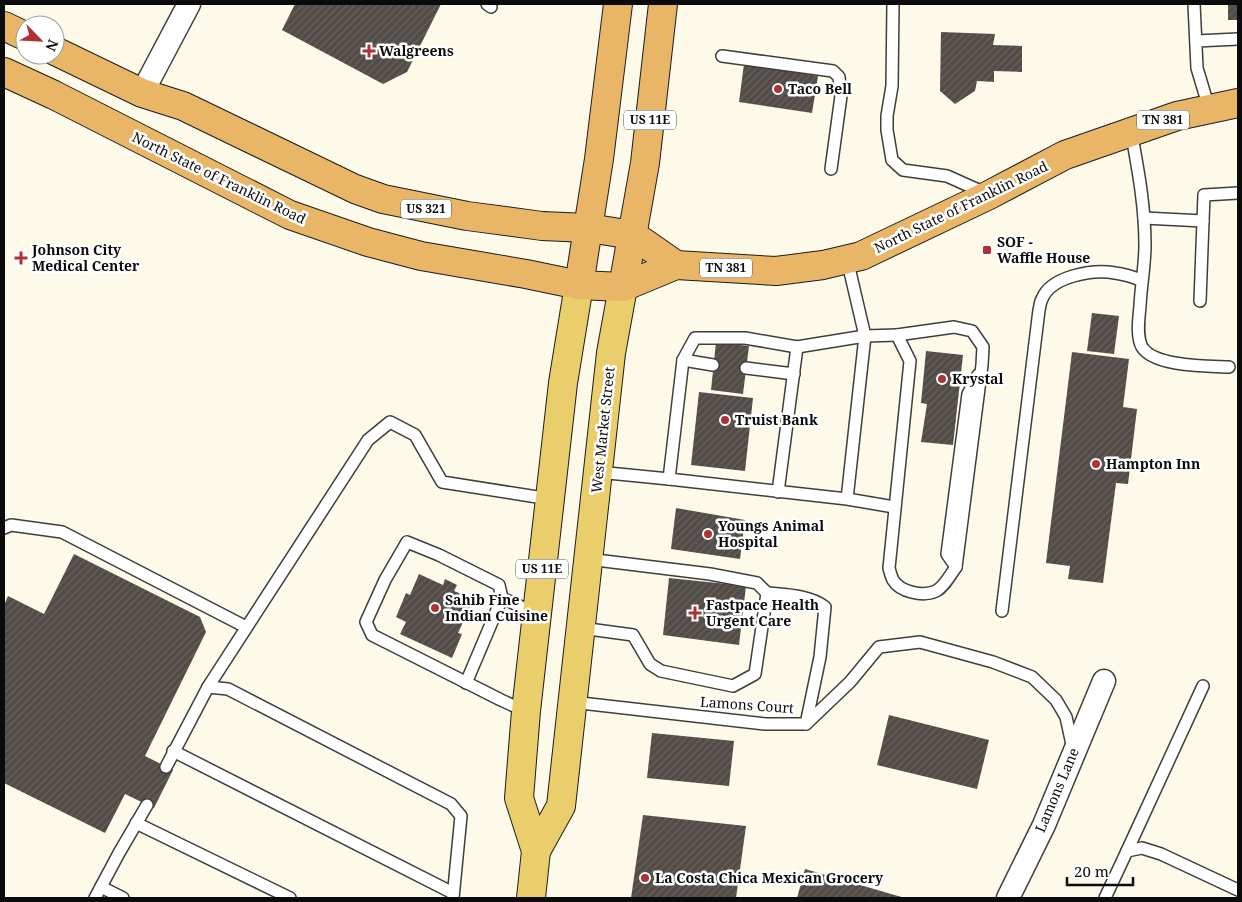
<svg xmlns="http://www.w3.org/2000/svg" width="1242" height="902" font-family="'Noto Serif',serif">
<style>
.building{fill:url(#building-hatch)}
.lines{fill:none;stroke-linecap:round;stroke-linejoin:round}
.service-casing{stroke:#3e3e3e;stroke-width:14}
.minor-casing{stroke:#3e3e3e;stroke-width:25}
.primary-casing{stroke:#1c1c1c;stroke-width:30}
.trunk-casing{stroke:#1c1c1c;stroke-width:30}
.service{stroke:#fff;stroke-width:11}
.minor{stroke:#fff;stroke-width:22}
.primary{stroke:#ebce6c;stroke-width:28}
.trunk{stroke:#e8b666;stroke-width:28}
.poi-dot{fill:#ad3135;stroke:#fff;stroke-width:2}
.labels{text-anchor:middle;stroke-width:5;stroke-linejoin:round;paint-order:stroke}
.shield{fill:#fff;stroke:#545454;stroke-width:1}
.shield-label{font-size:12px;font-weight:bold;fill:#0b0b0b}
.poi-label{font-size:14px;font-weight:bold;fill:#0b0b0b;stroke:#fff;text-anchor:start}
.street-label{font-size:14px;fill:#0b0b0b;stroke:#fff}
</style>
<defs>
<pattern id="building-hatch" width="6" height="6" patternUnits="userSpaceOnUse" patternTransform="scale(1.25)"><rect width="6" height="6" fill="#524c48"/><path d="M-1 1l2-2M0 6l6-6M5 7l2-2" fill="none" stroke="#66615e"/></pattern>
</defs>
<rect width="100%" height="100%" fill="#fdfaea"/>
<g class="building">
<path d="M295,4H441L407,72L383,84L282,30Z"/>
<rect x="1228" y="4" width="10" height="16"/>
<path d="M941,32L995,34L993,45L1022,46V72L994,71V82L977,81L975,91L955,104L940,91Z"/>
<path d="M744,64L818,76L812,113L739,102Z"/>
<path d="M1092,313L1119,316L1114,354L1087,351Z"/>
<path d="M716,342L749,346L743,394L711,390Z"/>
<path d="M926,351L963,355L953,445L921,442L927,404L921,403Z"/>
<path d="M1072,352L1129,359L1123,407L1137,409L1128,484L1116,483L1103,583L1068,579L1070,566L1046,563Z"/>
<path d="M699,392L753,398L745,471L691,465Z"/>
<path d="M676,508L745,520L740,559L671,549Z"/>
<path d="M74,554L200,617L206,632L145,756L173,770L154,808L125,794L105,833L4,783V605L8,596L44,614Z"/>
<path d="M419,574L443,585L445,579L457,585L454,591L474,599L458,633L462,634L452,658L400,634L406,622L396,617L406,593L410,595Z"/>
<path d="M669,578L746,586L739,645L663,635Z"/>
<path d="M889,715L989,740L977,789L877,765Z"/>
<path d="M652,733L734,741L729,786L647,778Z"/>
<path d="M643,815L746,826L736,898H631Z"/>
<path d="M805,869L905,898H797Z"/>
</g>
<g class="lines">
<g class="service-casing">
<g id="service">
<path d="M487,4L491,7"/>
<path d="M893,4L892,86L887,116V130L892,160L903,170L947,176L985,193"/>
<path d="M1194,4L1197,68L1209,108"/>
<path d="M1196,41L1238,39"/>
<path d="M722,56L833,71L839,77L841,96L831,169"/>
<path d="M1131,131C1138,169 1145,206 1145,245C1145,265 1141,285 1140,306C1139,318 1136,336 1142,347C1154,367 1209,366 1229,367"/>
<path d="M1144,218L1203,221L1204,195L1238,193"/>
<path d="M847,259L865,336L897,335"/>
<path d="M1200,301L1203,221"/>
<path d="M954,327L972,331L983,347L982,365L956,567C950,575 944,587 936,591C923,597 900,592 893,580C891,576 890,572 889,568L910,361L897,335Z"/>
<path d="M683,360L713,365"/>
<path d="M746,368L794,374"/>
<path d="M598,472L669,479"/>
<path d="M778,492L797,347"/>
<path d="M847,499L669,479L683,360L695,338H745L797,347L865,336L847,499L894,507"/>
<path d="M4,528L11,525L62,532L246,627"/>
<path d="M956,567L947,554L968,394L978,375"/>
<path d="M767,593C786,595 809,595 825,607L820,657L806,724"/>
<path d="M1002,611L1039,310C1040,307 1040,302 1042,299C1051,276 1093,269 1115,273C1123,274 1133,277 1141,280"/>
<path d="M581,628L633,635L650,664L661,671L733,686L755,674L767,593L757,583L710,574L588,559"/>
<path d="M466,683L502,598"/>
<path d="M208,687L368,440L390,422L415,435L442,482L550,499"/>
<path d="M572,702L765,724H806L850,682L879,647L920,642L993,662L1032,677L1056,700L1066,717L1073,749"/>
<path d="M525,711L501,700L372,635L366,622L385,580L407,542L439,555L499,585L502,598L537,614"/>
<path d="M173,751L453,893"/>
<path d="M166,767L208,687L228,689L451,804L461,816L453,898"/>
<path d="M136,823L290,898"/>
<path d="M1127,851L1203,686"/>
<path d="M101,887L123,898"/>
<path d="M95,898L119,853L147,805"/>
<path d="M1105,898L1127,851L1142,848L1161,854L1238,890"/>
</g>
</g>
<g class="minor-casing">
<g id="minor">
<path d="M142,93L189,4"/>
<path d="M1008,898L1044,825L1104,681"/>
</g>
</g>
<g class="primary-casing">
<g id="primary">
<path d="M536,851L561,806L611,353L623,287"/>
<path d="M531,898L536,851L519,798L526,711L563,383L579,285"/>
</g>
</g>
<g class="trunk-casing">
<g id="trunk">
<path d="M4,26L25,36"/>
<path d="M55,51L142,93L183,106L355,189L383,199L467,216L542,226L588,228L633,235L676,265"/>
<path d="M4,72L54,95L290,215L368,242L421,256L526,274L579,285L623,287L676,265L776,271L823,265L861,256L989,195L1065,155L1177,116L1238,103"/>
<path d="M579,285L599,159L618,4"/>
<path d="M623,287L645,163L663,4"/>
</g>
</g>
<use href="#service" class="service"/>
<use href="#minor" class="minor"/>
<use href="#primary" class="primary"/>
<use href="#trunk" class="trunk"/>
</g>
<g class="poi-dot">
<path d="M366.5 43.5h5v5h5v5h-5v5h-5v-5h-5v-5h5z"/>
<circle cx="778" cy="89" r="5"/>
<rect x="982" y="245" width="10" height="10" rx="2.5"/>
<path d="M18.5 250.5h5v5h5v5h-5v5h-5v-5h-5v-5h5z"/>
<circle cx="942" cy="379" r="5"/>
<circle cx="725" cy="420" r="5"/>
<circle cx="1096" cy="464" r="5"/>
<circle cx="708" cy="534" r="5"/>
<circle cx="435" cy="608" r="5"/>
<path d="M692.5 605.5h5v5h5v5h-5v5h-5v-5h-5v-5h5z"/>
<circle cx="645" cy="878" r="5"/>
</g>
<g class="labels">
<g class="shield">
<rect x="624" y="110.5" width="52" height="19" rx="4"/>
<rect x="1137" y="110.5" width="52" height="19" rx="4"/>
<rect x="401" y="199.5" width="50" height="19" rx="4"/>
<rect x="700" y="258.5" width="52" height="19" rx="4"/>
<rect x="516" y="559.5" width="52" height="19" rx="4"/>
</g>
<g class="shield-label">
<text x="650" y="124">US 11E</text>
<text x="1163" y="124">TN 381</text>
<text x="426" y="213">US 321</text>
<text x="726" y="272">TN 381</text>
<text x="542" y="573">US 11E</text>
</g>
<g class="poi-label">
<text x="379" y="56">Walgreens</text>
<text x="788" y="94">Taco Bell</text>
<text x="997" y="247">SOF -<tspan x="997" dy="16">Waffle House</tspan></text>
<text x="32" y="255">Johnson City<tspan x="32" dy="16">Medical Center</tspan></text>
<text x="952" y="384">Krystal</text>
<text x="735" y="425">Truist Bank</text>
<text x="1106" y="469">Hampton Inn</text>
<text x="718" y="531">Youngs Animal<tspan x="718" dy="16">Hospital</tspan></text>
<text x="445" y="605">Sahib Fine<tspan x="445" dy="16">Indian Cuisine</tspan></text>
<text x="706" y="610">Fastpace Health<tspan x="706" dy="16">Urgent Care</tspan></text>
<text x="655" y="883">La Costa Chica Mexican Grocery</text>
</g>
<g class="street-label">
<text transform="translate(219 178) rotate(26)" y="5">North State of Franklin Road</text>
<text transform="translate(961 207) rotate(-26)" y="5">North State of Franklin Road</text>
<text transform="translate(603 430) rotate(-84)" y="5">West Market Street</text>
<text transform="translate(747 705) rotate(4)" y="5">Lamons Court</text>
<text transform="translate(1057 790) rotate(-67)" y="5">Lamons Lane</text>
</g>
</g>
<rect width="1242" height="902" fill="none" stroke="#0b0b0b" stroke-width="10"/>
<g transform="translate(40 40) rotate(114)"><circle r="24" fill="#ffffff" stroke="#9d9d9d"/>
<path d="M0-4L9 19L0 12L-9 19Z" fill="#ad3135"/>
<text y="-8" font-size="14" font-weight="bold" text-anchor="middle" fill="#0b0b0b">N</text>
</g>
<path d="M1067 877v8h66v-8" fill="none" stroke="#0b0b0b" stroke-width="2.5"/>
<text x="1074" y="877" font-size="15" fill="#0b0b0b" stroke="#ffffff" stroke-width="4" paint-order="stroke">20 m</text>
</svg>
